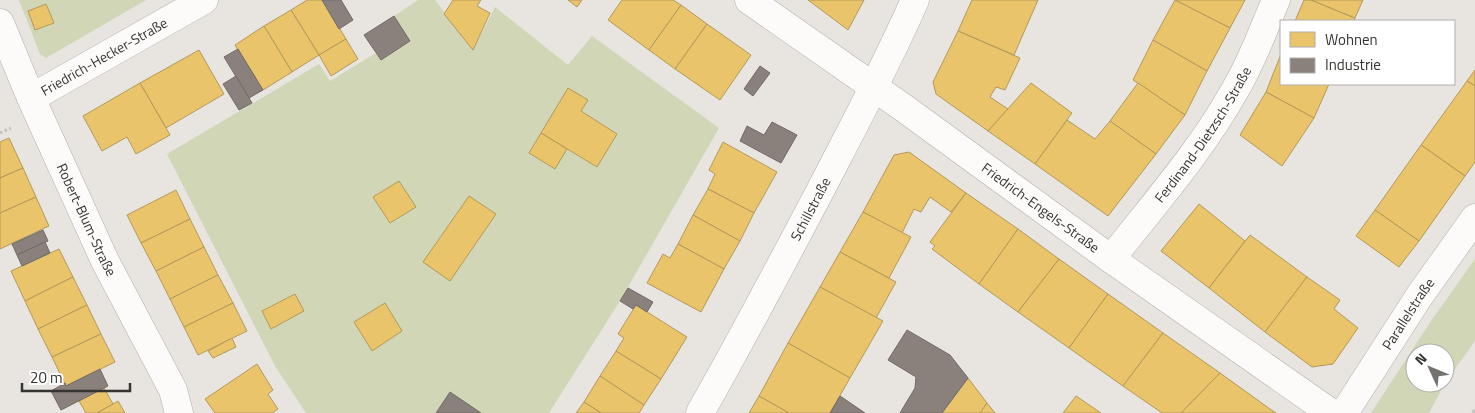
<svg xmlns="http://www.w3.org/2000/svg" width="1475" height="413" font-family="'Titillium Web',sans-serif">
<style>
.green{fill:#d1d6b7}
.homes{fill:#e9c46a;stroke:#b39959}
.industry{fill:#8a817c;stroke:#716a65}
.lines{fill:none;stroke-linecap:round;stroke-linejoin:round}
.street-casing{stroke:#b2afab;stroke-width:29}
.path{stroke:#c5c4c1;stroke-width:3;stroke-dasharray:2.5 2.5;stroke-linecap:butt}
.street{stroke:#fcfbfa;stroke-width:28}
.rail{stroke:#c8c6c5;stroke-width:4;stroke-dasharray:6 6;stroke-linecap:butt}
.labels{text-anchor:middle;stroke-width:5;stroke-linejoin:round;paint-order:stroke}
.street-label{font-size:14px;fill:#363430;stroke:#fff}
</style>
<rect width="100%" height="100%" fill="#e8e5e0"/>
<g class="green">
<path d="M19,0H146L46,58L40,54Z"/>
<path d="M418,0H435L473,50L495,7L568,65L592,36L719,128L620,301L549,413H481L450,392L436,413H306L275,366L167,154L319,64L330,81L376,53L381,60L410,41L394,16Z"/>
<path d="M1475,259V341L1445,383V353H1415V383H1445L1429,413H1371L1431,321Z"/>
</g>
<g class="homes">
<path d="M307,0H322L346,39L319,55L291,10Z"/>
<path d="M453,0H481L477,6L490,13L473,50L444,14Z"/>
<path d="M568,0H582L577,7Z"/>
<path d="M622,0H673L681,5L649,50L608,20Z"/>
<path d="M808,0H864L848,30Z"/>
<path d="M972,0H1038L1014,55L958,31Z"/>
<path d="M1175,0H1245L1230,28Z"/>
<path d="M1175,0L1230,28L1207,71L1153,40Z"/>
<path d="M1304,0H1311L1355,18L1354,21H1295Z"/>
<path d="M1311,0H1363L1355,18Z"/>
<path d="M46,4L54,23L35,30L28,11Z"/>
<path d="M681,5L707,24L675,69L649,50Z"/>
<path d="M291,10L319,55L292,72L264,26Z"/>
<path d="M707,24L751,55L720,100L675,69Z"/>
<path d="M264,26L292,72L263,90L235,45Z"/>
<path d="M958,31L1020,58L1005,90L996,87L990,97L1008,109L988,131L936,94L933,82Z"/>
<path d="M346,39L358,59L331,76L319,55Z"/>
<path d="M1153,40L1207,71L1185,115L1133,80Z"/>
<path d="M199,50L224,94L166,128L140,83Z"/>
<path d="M1281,54V84H1329L1314,118L1266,92Z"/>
<path d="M1475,70V86L1467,81Z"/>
<path d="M1467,81L1475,86V162L1465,176L1421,145Z"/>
<path d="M140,83L170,135L136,154L127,137L102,151L83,116Z"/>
<path d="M1031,83L1072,113L1035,164L988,131Z"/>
<path d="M1138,83L1185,115L1156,154L1110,121Z"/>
<path d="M568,88L588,100L581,111L617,134L597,167L541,133Z"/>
<path d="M1266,92L1314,118L1282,166L1240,135Z"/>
<path d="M1067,120L1095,139L1110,121L1156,154L1108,216L1035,164Z"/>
<path d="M541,133L567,149L555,169L529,153Z"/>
<path d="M9,138L23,168L0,178V142Z"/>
<path d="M723,142L777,172L754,213L708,189L715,174L709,170Z"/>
<path d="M1421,145L1465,176L1419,241L1375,210Z"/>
<path d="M909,152L966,193L951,212L930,197L921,212L914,209L902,233L863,212L894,155Z"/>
<path d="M23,168L36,197L0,213V178Z"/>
<path d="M399,181L416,207L390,223L373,197Z"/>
<path d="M708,189L754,213L740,241L693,215Z"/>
<path d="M176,190L190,219L141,243L127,215Z"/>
<path d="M966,193L1018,229L979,284L932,249L935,246L930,242Z"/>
<path d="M469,196L496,214L450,281L423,262Z"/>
<path d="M36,197L49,226L0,249V213Z"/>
<path d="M1199,204L1245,241L1209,288L1161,251Z"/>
<path d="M1375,210L1419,241L1399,267L1356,236Z"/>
<path d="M863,212L911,237L889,278L840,252Z"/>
<path d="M693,215L740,241L724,269L678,244Z"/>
<path d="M190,219L204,247L156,271L141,243Z"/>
<path d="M1018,229L1059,259L1018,312L979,284Z"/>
<path d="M1250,235L1307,277L1265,332L1209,288Z"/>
<path d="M678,244L724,269L701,312L647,283L663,254L670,258Z"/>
<path d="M204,247L218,275L170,299L156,271Z"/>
<path d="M59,249L73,277L25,301L11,271Z"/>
<path d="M840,252L896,282L876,318L820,287Z"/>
<path d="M1059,259L1108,294L1069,348L1018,312Z"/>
<path d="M218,275L233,303L184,327L170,299Z"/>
<path d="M73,277L87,305L38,329L25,301Z"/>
<path d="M1307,277L1340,300L1334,309L1358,328L1333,364L1312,367L1265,332Z"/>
<path d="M820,287L883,321L850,378L788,343Z"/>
<path d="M295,294L304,311L271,329L262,311Z"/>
<path d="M1108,294L1163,333L1123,386L1069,348Z"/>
<path d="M233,303L247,331L198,355L184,327Z"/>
<path d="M385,303L402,331L372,351L354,322Z"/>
<path d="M87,305L101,334L52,357L38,329Z"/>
<path d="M636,305L687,337L661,379L616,351L624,338L618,334Z"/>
<path d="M1163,333L1220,373L1181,413H1162L1123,386Z"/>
<path d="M101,334L115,362L66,386L52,357Z"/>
<path d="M232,338L236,347L213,358L208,351Z"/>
<path d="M788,343L850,378L830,413H789L759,396Z"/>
<path d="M616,351L661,379L644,405L600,376Z"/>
<path d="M257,364L273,390L268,394L278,409L272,413H215L205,399Z"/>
<path d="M1220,373L1270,409L1276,413H1181Z"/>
<path d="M600,376L644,405L639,413H601L584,402Z"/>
<path d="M968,378L987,403L980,413H942Z"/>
<path d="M104,388L113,404L97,413H86L79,401Z"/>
<path d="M759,396L789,413H749Z"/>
<path d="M1076,396L1101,413H1063Z"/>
<path d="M118,401L125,413H97L113,404Z"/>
<path d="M584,402L601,413H576Z"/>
<path d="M987,403L995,413H980Z"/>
</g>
<g class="industry">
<path d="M322,0H341L353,20L339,29Z"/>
<path d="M394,16L410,41L381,60L364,35Z"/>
<path d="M238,49L263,90L249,98L224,57Z"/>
<path d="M760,66L770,73L753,96L744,89Z"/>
<path d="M236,76L252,103L239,110L223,84Z"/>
<path d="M772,122L797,135L781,163L740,141L747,126L764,135Z"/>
<path d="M43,230L48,241L17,255L12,244Z"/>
<path d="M45,242L50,253L22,266L17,255Z"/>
<path d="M628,288L653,302L647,312L636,305L633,309L620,301Z"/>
<path d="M907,330L950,355L968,378L942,413H900L915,388L916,377L888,360Z"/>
<path d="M100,369L108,386L61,410L51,391L65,383L66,386Z"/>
<path d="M450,392L481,413H436Z"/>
<path d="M840,396L865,413H830Z"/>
</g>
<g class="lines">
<g class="street-casing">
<g id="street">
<path id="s1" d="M749,0L901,106L1111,259L1331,413"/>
<path id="s2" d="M0,23L31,98L105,261L173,390L179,413"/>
<path id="s3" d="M31,98L204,0"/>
<path id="s4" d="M1111,259C1154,204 1201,151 1235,90C1252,62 1263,30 1276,0"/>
<path id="s5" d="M700,413C741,341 780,267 819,193C852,129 886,66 915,0"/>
<path id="s6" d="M1344,413L1420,295L1475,218"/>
</g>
</g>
<path class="path" d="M0,133L11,128"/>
<use href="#street" class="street"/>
<path class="rail" d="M1473,413L1475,410"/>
</g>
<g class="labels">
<g class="street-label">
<text dy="5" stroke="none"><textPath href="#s3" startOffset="84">Friedrich-Hecker-Straße</textPath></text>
<text dy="5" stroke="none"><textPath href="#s4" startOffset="155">Ferdinand-Dietzsch-Straße</textPath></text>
<text dy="5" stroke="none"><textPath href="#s1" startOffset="358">Friedrich-Engels-Straße</textPath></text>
<text dy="5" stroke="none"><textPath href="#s5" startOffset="232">Schillstraße</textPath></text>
<text dy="5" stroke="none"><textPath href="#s2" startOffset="215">Robert-Blum-Straße</textPath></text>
<text dy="5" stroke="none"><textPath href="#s6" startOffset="118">Parallelstraße</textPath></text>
</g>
</g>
<rect x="1280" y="20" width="175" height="65" fill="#ffffff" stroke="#afaeac"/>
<rect x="1290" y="32" width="25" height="15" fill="#e9c46a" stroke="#afaeac"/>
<text x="1325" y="45" font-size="15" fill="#363430">Wohnen</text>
<rect x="1290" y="58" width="25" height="15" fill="#8a817c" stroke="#afaeac"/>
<text x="1325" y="70" font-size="15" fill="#363430">Industrie</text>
<g transform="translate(1430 368) rotate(314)"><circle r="24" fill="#ffffff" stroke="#afaeac"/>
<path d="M0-4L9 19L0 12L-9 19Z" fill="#74726e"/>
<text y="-8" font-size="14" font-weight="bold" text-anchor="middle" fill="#363430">N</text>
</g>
<path d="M22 383v8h108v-8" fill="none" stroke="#363430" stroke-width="2.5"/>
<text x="30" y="383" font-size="15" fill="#363430" stroke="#ffffff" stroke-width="4" paint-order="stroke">20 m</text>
</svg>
